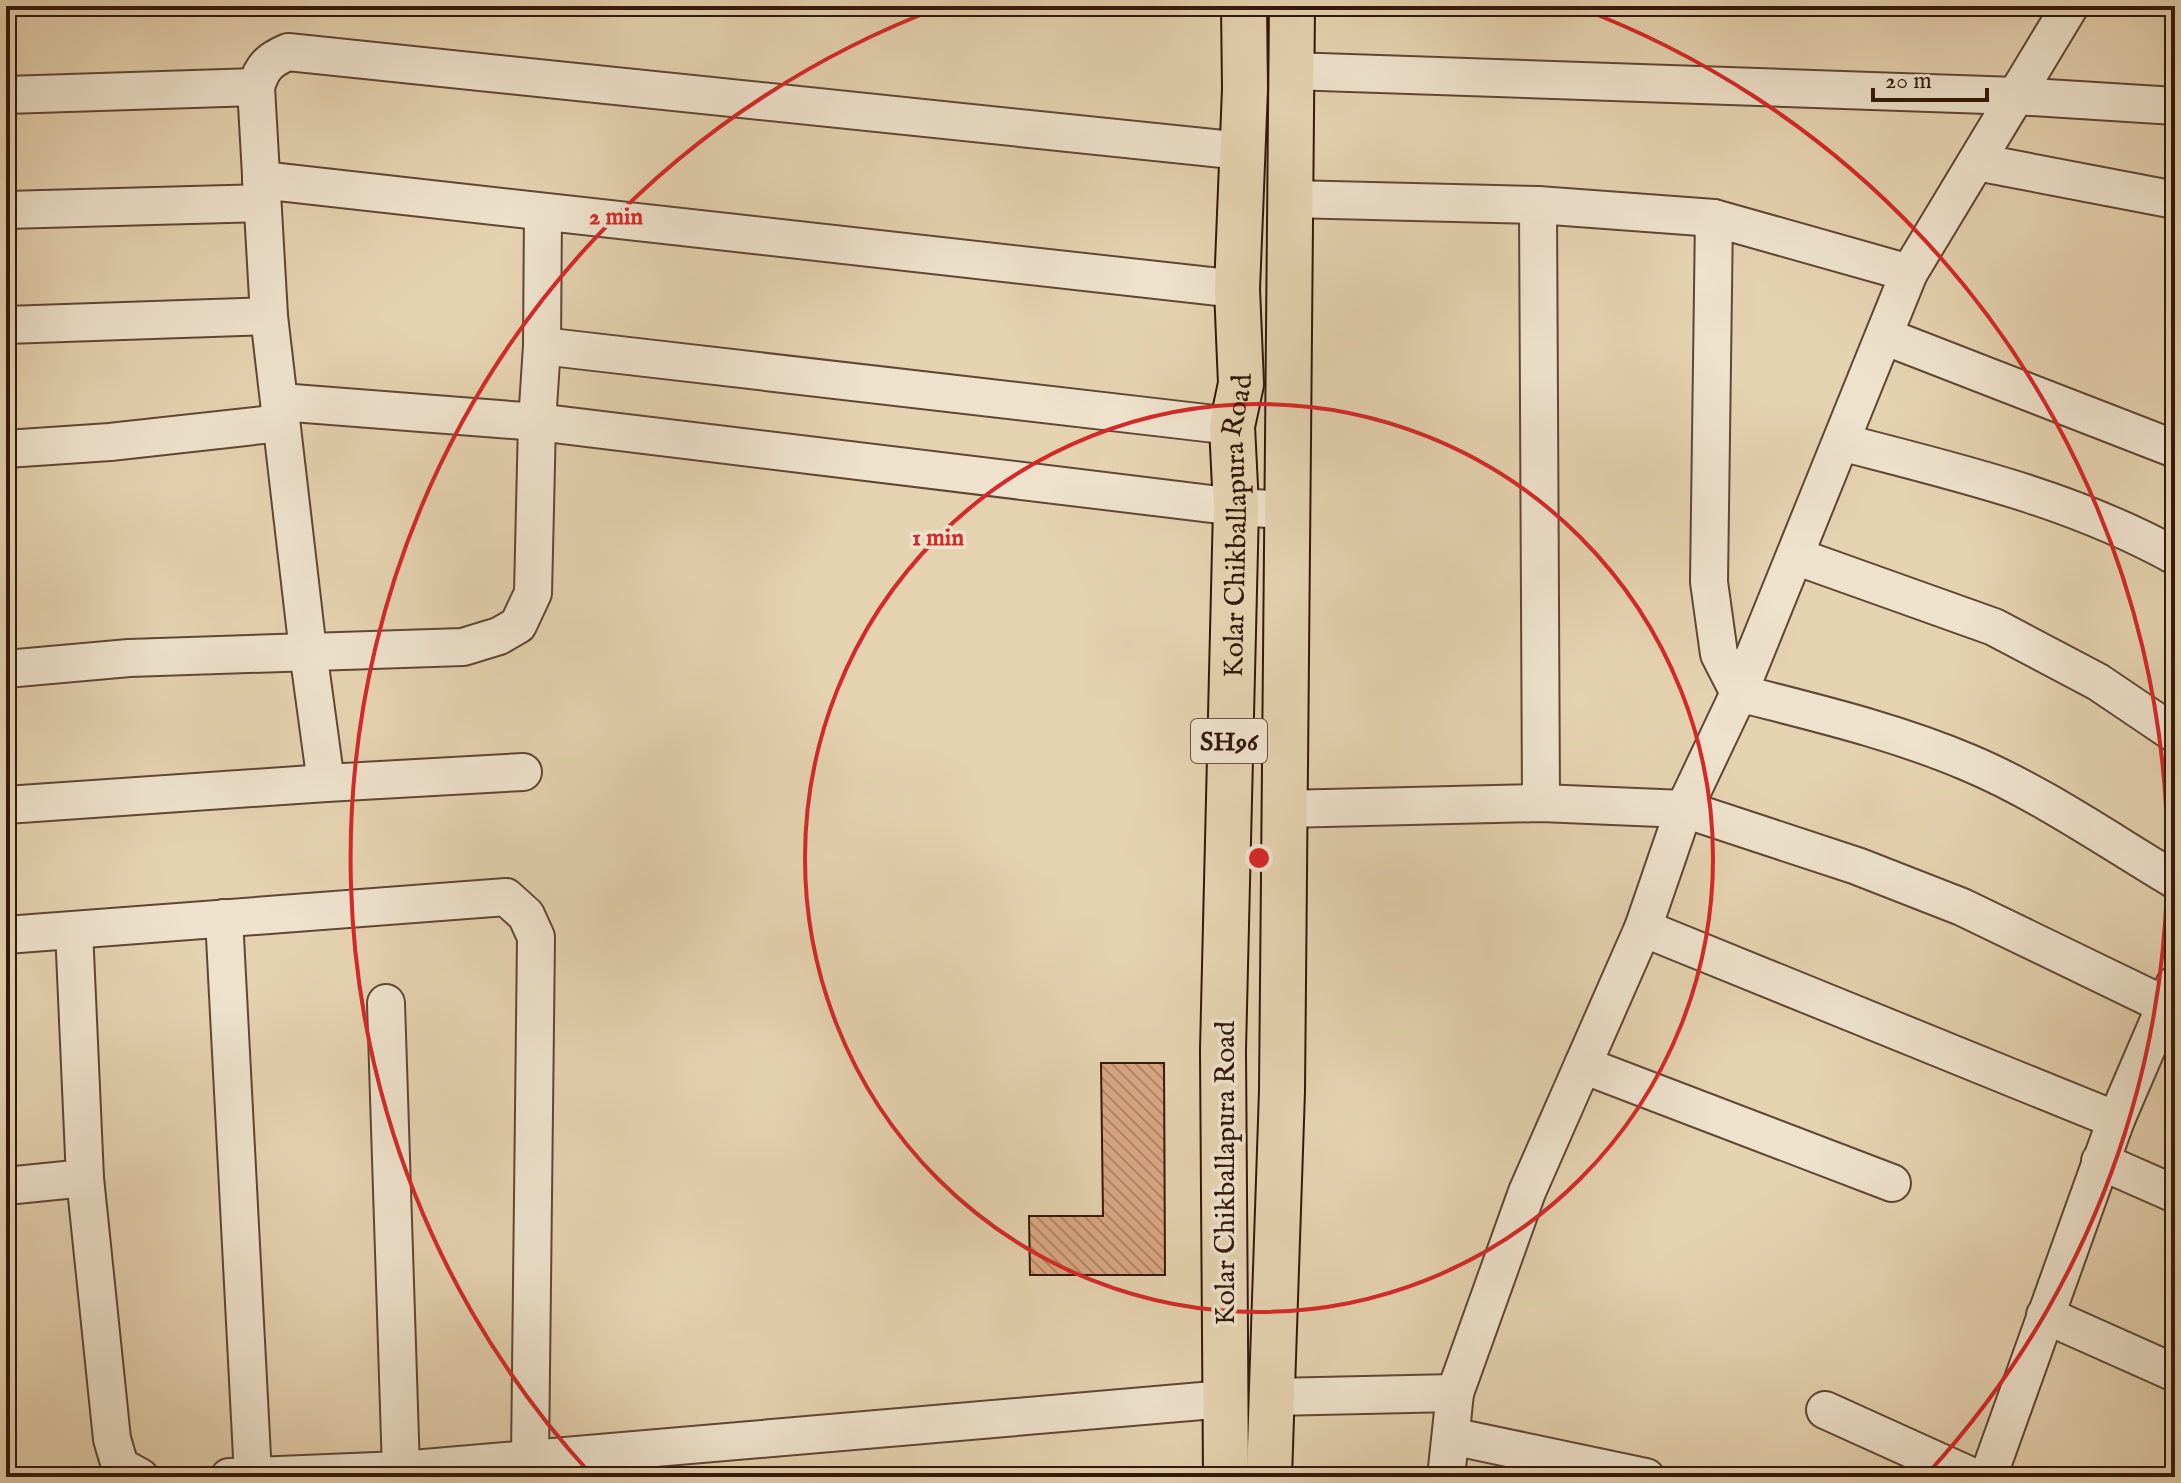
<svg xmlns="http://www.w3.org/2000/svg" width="2181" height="1483" font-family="'IM FELL English',serif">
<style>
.building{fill:url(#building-back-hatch);stroke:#34180b;stroke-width:2}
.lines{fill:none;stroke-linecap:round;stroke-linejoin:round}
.street-casing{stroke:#604634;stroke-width:40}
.primary-casing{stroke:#34180b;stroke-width:48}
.street{stroke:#eee2cc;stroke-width:36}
.primary{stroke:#e5d2b0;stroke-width:44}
.ring{fill:none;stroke:#d62828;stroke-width:4}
.labels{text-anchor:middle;stroke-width:7;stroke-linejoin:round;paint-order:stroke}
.shield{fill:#eee2cc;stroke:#6c5545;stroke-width:2}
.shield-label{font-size:26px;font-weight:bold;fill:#34180b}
.street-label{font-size:28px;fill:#34180b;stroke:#eee2cc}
.centre{fill:#d62828;stroke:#eee2cc;stroke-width:4}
.ring-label{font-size:24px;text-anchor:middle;font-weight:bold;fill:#d62828;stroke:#eee2cc;stroke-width:7;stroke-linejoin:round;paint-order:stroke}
</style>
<defs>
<pattern id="building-back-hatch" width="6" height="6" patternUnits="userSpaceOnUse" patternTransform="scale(2)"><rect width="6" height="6" fill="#daa782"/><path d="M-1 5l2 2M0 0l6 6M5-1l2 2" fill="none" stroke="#b28769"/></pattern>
</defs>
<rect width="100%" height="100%" fill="#e5d2b0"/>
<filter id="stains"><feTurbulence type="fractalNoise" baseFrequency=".0025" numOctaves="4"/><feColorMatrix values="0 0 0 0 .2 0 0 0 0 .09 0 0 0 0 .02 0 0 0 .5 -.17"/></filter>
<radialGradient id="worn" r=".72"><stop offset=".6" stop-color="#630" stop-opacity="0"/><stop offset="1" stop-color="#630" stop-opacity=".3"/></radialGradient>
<path class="building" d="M1101,1063H1164L1165,1275H1030L1029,1216H1103Z"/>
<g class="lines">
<g class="street-casing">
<g id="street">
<path d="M1291,71L2016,96L2175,106"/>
<path d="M6,95L256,87"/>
<path d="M1977,162L2175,200"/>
<path d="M261,180L1237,289"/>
<path d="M1290,199L1538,205L1714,218L1909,273"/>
<path d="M1538,205L1541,803"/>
<path d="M6,210L261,203"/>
<path d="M1714,218L1709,582L1719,654L1739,693C1816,713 1894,731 1967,762C2039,792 2108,840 2175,880"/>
<path d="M6,325L269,316"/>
<path d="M1884,336L2175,449"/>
<path d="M542,346L1232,426"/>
<path d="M280,402L537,422L1236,507L1287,510"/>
<path d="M1841,442C1956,472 2070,498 2175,556"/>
<path d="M6,449L110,442L281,423"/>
<path d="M1795,556L1994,627L2098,682L2175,734"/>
<path d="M6,669L129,658L463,647L499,636L518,625L533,593L537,422L542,346L543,213"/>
<path d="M326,783L308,651L269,316L256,87C262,67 269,60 288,52L1242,151"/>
<path d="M6,805L326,783L523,772"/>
<path d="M1283,809L1541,803L1684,809L1857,866L1962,907L2175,1010"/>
<path d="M224,918L253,1476"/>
<path d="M1643,928L2116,1120"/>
<path d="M74,930L85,1178L112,1439L120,1466L140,1477"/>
<path d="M6,935L506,897L526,915L536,937L530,1458"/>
<path d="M386,1003L401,1470"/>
<path d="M1583,1065L1892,1183"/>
<path d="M2100,1161L2175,1194"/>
<path d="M6,1186L85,1178"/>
<path d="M2045,1315L2175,1373"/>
<path d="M1273,1397L1455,1393"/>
<path d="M1825,1410L1973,1477"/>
<path d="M1451,1436L1646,1477"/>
<path d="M229,1477L401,1470L1225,1399"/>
<path d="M1446,1477L1455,1393L1527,1192L1643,928L1684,809L1739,693L1909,273L2070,6"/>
<path d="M1988,1477L2116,1120L2174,985"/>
</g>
</g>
<g class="primary-casing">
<g id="primary">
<path id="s1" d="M1226,1477L1223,1050L1236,507L1232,426L1241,384L1237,289L1245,89L1244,6"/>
<path d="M1269,1477L1282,1091L1292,6"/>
</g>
</g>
<use href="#street" class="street"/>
<use href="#primary" class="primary"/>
</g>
<g class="ring">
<circle cx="1259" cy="858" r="454"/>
<path d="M589 1472A909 909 0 0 1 941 7M1577 7A909 909 0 0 1 1929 1472"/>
</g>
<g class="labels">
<rect class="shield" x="1191" y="719" width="76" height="44" rx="6"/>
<g class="shield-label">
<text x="1229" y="750">SH96</text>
</g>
<g class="street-label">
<text dy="10" stroke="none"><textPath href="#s1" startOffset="952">Kolar Chikballapura Road</textPath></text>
<text transform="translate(1224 1173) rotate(-90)" y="10">Kolar Chikballapura Road</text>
</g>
</g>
<circle cx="1259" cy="858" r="12" class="centre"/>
<g class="ring-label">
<text x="616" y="224">2 min</text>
<text x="938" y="545">1 min</text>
</g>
<rect width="2181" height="1483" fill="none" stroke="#e5d2b0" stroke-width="32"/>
<rect x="8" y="8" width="2165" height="1467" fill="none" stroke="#34180b" stroke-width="4"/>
<rect x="16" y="16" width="2149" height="1451" fill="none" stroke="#34180b" stroke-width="2"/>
<path d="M1873 88v12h114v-12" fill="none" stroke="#34180b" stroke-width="4"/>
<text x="1885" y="88" font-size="24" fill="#34180b" stroke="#eee2cc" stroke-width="6" paint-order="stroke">20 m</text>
<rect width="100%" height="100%" filter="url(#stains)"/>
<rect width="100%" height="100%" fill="url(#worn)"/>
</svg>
